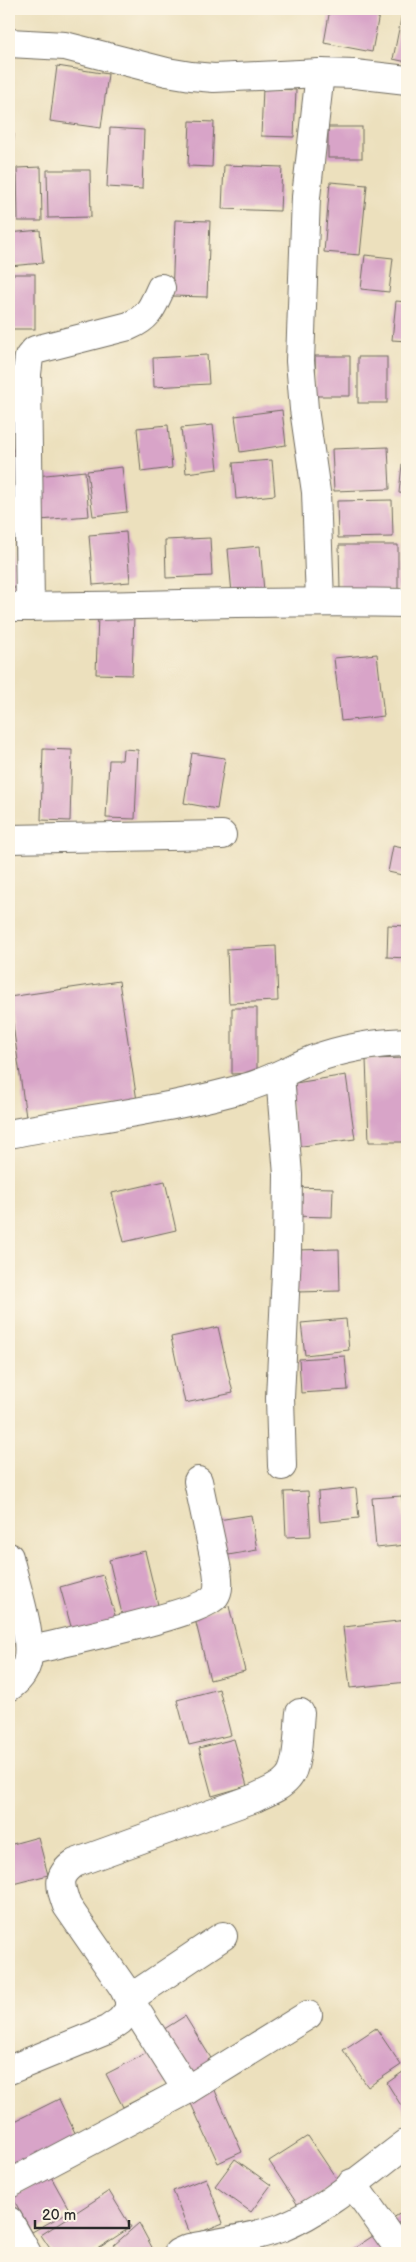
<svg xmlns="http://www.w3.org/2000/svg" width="416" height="2262" font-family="'Balsamiq Sans',sans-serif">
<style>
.building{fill:#d8a4c8}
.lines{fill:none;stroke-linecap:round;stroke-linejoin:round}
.street-casing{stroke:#6f6a5e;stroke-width:30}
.secondary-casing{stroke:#6f6a5e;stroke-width:30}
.street{stroke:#fff;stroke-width:28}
.secondary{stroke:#fff;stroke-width:28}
</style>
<rect width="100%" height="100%" fill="#fcf5e5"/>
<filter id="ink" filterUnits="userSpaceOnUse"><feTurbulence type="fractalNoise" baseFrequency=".02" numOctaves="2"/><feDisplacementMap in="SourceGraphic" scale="10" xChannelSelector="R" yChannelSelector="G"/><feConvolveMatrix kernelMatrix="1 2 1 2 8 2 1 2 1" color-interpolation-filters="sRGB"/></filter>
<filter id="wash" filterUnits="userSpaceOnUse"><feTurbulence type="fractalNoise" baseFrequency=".0096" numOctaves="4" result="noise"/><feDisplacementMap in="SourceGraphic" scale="20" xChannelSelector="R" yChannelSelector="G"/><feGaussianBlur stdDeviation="1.12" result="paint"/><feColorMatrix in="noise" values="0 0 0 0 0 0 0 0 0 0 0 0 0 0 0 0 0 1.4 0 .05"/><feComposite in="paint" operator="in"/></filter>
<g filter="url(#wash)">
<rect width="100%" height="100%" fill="#ece0bd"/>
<g id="blocks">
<g class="building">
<path d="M330,9H380L372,52L324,43Z"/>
<path d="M403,9H407V62L393,59Z"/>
<path d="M57,66L108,74L101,128L50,121Z"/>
<path d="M263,88L296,90L294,137L261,136Z"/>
<path d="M190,121L214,122L212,167L188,166Z"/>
<rect x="328" y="127" width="34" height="31"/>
<path d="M110,128L144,130L142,189L107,187Z"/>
<path d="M9,134H14L11,180H9Z"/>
<path d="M224,165L282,167L280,211L222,209Z"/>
<path d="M41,167L42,221H18L17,168Z"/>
<path d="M47,170H90L91,217L48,218Z"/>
<path d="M330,182L367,185L360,255L324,252Z"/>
<path d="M175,220L210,221L207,297L172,296Z"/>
<path d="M40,230L43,263L9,266V233Z"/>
<path d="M365,255L393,258L389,292L361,289Z"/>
<rect x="9" y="274" width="26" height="55"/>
<path d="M396,301L407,302V341L392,340Z"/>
<path d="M207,355L209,384L154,387L153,358Z"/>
<path d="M315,356H350V396H316Z"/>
<rect x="358" y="357" width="29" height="46"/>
<path d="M282,410L286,445L240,452L235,416Z"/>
<path d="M168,425L172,468L141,472L137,428Z"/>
<path d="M213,425L218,469L186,473L181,428Z"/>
<path d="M388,447L390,489L334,491L332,449Z"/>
<path d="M9,450H20L19,483H9Z"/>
<path d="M272,460L275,495L236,499L233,463Z"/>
<path d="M402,464H407V494L399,493Z"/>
<path d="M122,467L127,512L93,516L87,471Z"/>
<path d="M85,471L89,516L40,520L36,476Z"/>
<path d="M18,486L20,521H9V487Z"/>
<path d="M392,500L393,537L338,538L337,501Z"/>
<path d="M9,527H14L16,588H9Z"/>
<path d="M126,532L130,582L93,585L89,535Z"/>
<path d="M210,538L212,576L166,578L165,540Z"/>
<path d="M339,545H398V590H340Z"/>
<path d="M260,546L264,591L232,594L228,549Z"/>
<path d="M98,615L134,616L132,675L96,674Z"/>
<path d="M377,654L384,716L341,721L334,658Z"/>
<path d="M43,749L72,750L70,821L41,820Z"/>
<path d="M123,749L138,750L135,819L106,818L109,760H122Z"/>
<path d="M192,753L225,758L217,809L184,803Z"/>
<path d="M393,846L407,849V876L388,872Z"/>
<path d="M388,925L407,926V958L387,957Z"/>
<path d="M276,946L278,1001L229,1003L227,949Z"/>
<path d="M119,981L137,1101L26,1117L9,997Z"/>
<path d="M232,1008H257V1073L232,1074Z"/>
<path d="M407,1058V1142H369L366,1059Z"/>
<path d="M346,1075L355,1139L295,1147L289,1084Z"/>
<path d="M165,1181L176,1230L124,1242L112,1193Z"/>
<path d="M289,1187L333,1188L332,1217L289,1216Z"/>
<path d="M339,1249L340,1291L296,1292V1250Z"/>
<path d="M346,1319L349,1350L305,1355L301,1323Z"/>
<path d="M218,1327L233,1393L185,1403L171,1337Z"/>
<path d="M345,1356L348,1390L301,1393L299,1359Z"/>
<path d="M356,1488L359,1518L320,1522L318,1492Z"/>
<path d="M308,1491L311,1536L286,1537L284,1492Z"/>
<path d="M402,1496L406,1545L376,1548L372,1498Z"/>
<path d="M251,1515L257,1550L217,1557L211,1521Z"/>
<path d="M145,1551L159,1609L123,1618L109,1560Z"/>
<path d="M103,1575L118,1625L74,1637L60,1587Z"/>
<path d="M229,1606L245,1671L210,1680L194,1615Z"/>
<path d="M407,1620V1682L350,1688L343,1627Z"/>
<path d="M219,1689L231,1735L189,1745L177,1700Z"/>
<path d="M234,1739L247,1786L212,1796L199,1748Z"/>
<path d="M38,1837L48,1875L9,1885V1845Z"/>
<path d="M185,2016L214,2063L186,2080L158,2033Z"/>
<path d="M376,2028L401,2065L368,2087L343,2050Z"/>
<path d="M153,2050L170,2083L123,2107L106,2074Z"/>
<path d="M407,2069V2115L387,2083Z"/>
<path d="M213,2086L242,2152L218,2163L188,2097Z"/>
<path d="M59,2099L77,2137L9,2170V2124Z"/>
<path d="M308,2136L338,2181L299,2207L269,2161Z"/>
<path d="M235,2159L271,2185L251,2212L215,2186Z"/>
<path d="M50,2175L70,2211L32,2232L12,2197Z"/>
<path d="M206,2178L223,2223L191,2236L173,2191Z"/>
<path d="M109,2191L131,2227L91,2253H53L41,2235Z"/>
<path d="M407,2209V2253L387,2222Z"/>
<path d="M139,2223L155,2253H119L114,2245Z"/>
<path d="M376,2234L389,2253H347Z"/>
</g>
</g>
</g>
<g filter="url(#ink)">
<use href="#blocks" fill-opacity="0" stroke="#6f6a5e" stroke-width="1"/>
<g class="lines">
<g class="street-casing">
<g id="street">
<path d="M9,43L65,46L167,72L191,76L214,78L320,73L355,74L407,80"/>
<path d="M320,601L316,492L304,409L300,361L306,197L320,73"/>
<path d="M9,607C142,606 274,600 407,603"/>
<path d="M30,607L27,374L29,357L35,350L129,326C150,317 152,307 161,288"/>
<path d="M9,839L222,835"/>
<path d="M280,1075L288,1175L287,1252L280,1398L282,1466"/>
<path d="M9,1134C88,1118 169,1110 248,1087C271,1080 292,1068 314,1059C344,1048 376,1043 407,1042"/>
<path d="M9,1557C15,1584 34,1637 27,1663C24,1674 18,1681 9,1687"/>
<path d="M29,1651C59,1643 202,1614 215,1596C220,1589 218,1578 217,1570L198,1481"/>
<path d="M9,2070L107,2030L120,2021L129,2010V1999L123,1987L67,1906C60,1886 56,1876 75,1863L255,1798C267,1792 280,1788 288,1778C299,1766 298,1730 300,1713"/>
<path d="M187,2090L129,1999L223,1936"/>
<path d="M352,2183L402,2253"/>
<path d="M9,2184L187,2090L308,2015"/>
<path d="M178,2253L189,2248C220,2242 253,2238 283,2227C327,2209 369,2171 407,2143"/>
</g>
</g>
<g class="secondary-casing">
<path id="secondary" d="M9,2221L27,2253"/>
</g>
<use href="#street" class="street"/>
<use href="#secondary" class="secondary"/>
</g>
</g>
<rect width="416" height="2262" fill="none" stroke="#fcf5e5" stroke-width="30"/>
<path d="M35 2220v8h94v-8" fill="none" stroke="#2b2b2b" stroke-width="2.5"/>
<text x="42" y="2220" font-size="15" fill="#2b2b2b" stroke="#fcf5e5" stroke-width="4" paint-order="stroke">20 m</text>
</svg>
